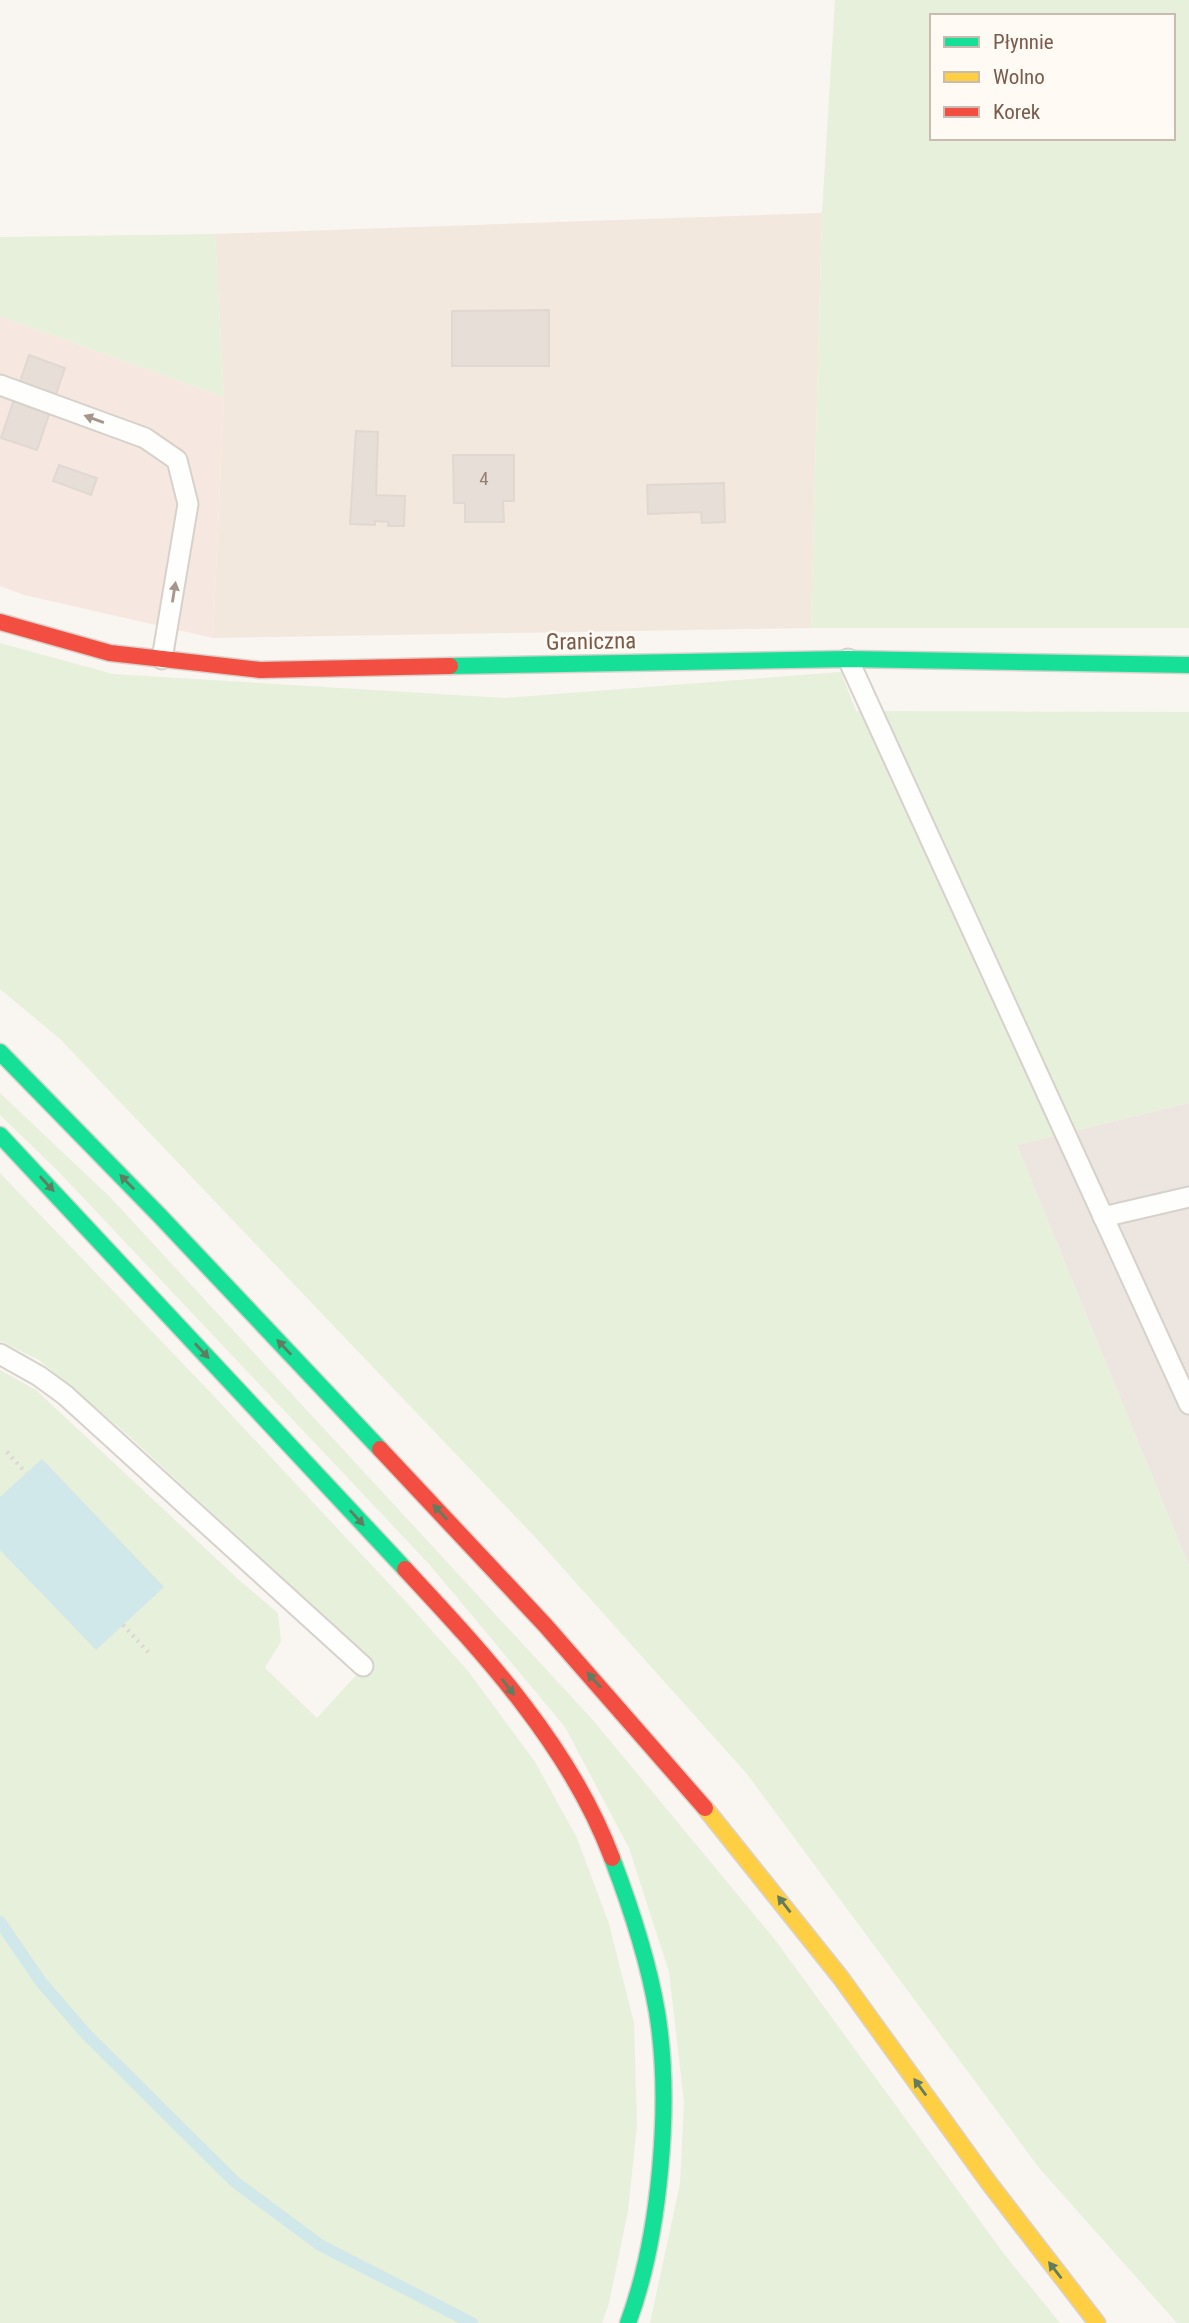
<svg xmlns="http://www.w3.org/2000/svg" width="1189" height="2323" font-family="'Roboto Condensed',sans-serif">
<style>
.residential{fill:#f2e8de}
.commercial{fill:#f6e8e1}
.industrial{fill:#ede5e0}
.green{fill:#e7f0db;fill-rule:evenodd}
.water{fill:#d0e8ea}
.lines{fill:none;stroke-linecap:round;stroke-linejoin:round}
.stream{stroke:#d0e8ea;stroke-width:12}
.building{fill:#e6ded7;stroke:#e2d8d2;stroke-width:2}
.lane-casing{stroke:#d7d1cb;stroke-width:23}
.fast-casing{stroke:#d9d2cb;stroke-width:19}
.slow-casing{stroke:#d9d2cb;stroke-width:19}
.jam-casing{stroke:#d9d2cb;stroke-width:19}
.path{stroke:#dcd5d0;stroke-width:4.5;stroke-dasharray:2 5;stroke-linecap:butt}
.lane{stroke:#fefefd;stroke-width:19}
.fast{stroke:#16e098;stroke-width:16}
.slow{stroke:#ffcf43;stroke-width:16}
.jam{stroke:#f24e42;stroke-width:16}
.oneway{fill:#a8958b}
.oneway2{fill:#617d60}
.labels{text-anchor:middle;stroke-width:5;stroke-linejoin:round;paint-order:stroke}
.number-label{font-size:19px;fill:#977e72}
.street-label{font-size:23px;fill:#7a5c4d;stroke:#fffaf3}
</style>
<rect width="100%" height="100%" fill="#f9f5f0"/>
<path class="residential" d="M822,213L811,628L213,638L224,397L215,234Z"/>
<path class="commercial" d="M0,316L224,397L213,638L24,595L0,586Z"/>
<path class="industrial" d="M1189,1103V1566L1017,1145Z"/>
<g class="green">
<path d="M835,0H1189V628H811L822,213ZM932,16H1173V138H932Z"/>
<path d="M215,234L224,397L0,316V237Z"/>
<path d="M0,643L113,674L505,698L841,672L856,711L1189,712V1103L1017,1145L1189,1566V2323H1177L1040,2169L747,1774L535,1537L60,1039L0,989Z"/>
<path d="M0,1093L110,1197L592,1719L776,1941L1004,2254L1060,2323H650L680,2184L684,2102L669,1972L629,1848L565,1727L429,1564L58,1171L0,1115Z"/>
<path d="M0,1173L212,1394L407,1603L468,1671L535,1762L577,1838L609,1924L634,2023L637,2125L628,2211L609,2303L602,2323H0V1370L36,1390L239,1580L278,1613L281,1641L265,1668L317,1718L370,1660L129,1436L39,1360L0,1341Z"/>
</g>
<path class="water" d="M42,1459L164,1587L96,1650L0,1550V1497Z"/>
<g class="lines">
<path class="stream" d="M0,1922L41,1982L85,2033L235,2182L320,2245L472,2323"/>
</g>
<g class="building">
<path d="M549,310V366H452V311Z"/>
<path d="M29,355L65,368L37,450L1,438Z"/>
<path d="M356,431L378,432L376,495L405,496L404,526H388L389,522L375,521V525L350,524Z"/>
<path d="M453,455H514V501H503L504,522H465V503H454Z"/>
<path d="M59,465L97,478L91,495L53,481Z"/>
<path d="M724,483L725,522L702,523L701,512L648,514L647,485Z"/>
</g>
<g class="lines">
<g class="lane-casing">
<g id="lane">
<path d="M0,385L145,438L177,460L188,504L162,659"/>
<path d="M848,659L1189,1404"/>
<path d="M1103,1217L1189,1197"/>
<path d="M0,1354L39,1376L65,1395L363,1666"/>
</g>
</g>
<g class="fast-casing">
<g id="fast">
<path d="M450,666L848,659L1189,665"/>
<path d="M0,1052L160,1216L380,1449"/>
<path d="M0,1135L405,1569"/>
<path d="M612,1858C631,1908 648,1959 657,2012C672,2103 660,2237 628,2323"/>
</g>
</g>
<g class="slow-casing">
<path id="slow" d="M705,1808L841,1978L989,2183L1097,2323"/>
</g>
<g class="jam-casing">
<g id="jam">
<path d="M0,622L110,653L260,670L450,666"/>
<path d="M380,1449L545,1625L705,1808"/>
<path d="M405,1569C485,1655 570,1746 612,1858"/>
</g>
</g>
<g class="path">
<path d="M7,1452L26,1473"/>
<path d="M123,1625L150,1654"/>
</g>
<use href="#lane" class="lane"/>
<use href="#fast" class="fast"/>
<use href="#slow" class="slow"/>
<use href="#jam" class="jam"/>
</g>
<defs><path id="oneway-solid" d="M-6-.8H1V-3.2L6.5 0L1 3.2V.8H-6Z" transform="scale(1.75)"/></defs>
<g class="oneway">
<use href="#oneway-solid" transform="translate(94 419) rotate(-160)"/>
<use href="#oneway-solid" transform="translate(174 592) rotate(-81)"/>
</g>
<g class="oneway2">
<use href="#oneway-solid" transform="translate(127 1182) rotate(-134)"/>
<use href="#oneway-solid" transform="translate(47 1184) rotate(47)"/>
<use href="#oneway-solid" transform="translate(284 1347) rotate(-133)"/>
<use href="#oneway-solid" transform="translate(202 1351) rotate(47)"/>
<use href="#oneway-solid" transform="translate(440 1512) rotate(-133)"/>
<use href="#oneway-solid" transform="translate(357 1518) rotate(47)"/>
<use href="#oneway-solid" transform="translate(594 1680) rotate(-132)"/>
<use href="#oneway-solid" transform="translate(508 1687) rotate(53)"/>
<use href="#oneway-solid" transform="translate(784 1904) rotate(-128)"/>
<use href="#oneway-solid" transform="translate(920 2087) rotate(-126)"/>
<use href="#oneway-solid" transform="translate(1055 2270) rotate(-128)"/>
</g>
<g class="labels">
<g class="number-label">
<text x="484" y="485">4</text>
</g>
<g class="street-label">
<text transform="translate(591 641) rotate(-1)" y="8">Graniczna</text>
</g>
</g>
<rect x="930" y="14" width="245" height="126" fill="#fffaf3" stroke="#cabbb1" stroke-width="2"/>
<rect x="944" y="37" width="35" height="10" fill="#16e098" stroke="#cabbb1" stroke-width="2"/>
<text x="993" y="49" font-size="21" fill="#7a5c4d">Płynnie</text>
<rect x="944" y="72" width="35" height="10" fill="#ffcf43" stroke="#cabbb1" stroke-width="2"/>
<text x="993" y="84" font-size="21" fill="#7a5c4d">Wolno</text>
<rect x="944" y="107" width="35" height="10" fill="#f24e42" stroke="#cabbb1" stroke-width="2"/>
<text x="993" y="119" font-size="21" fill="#7a5c4d">Korek</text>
</svg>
